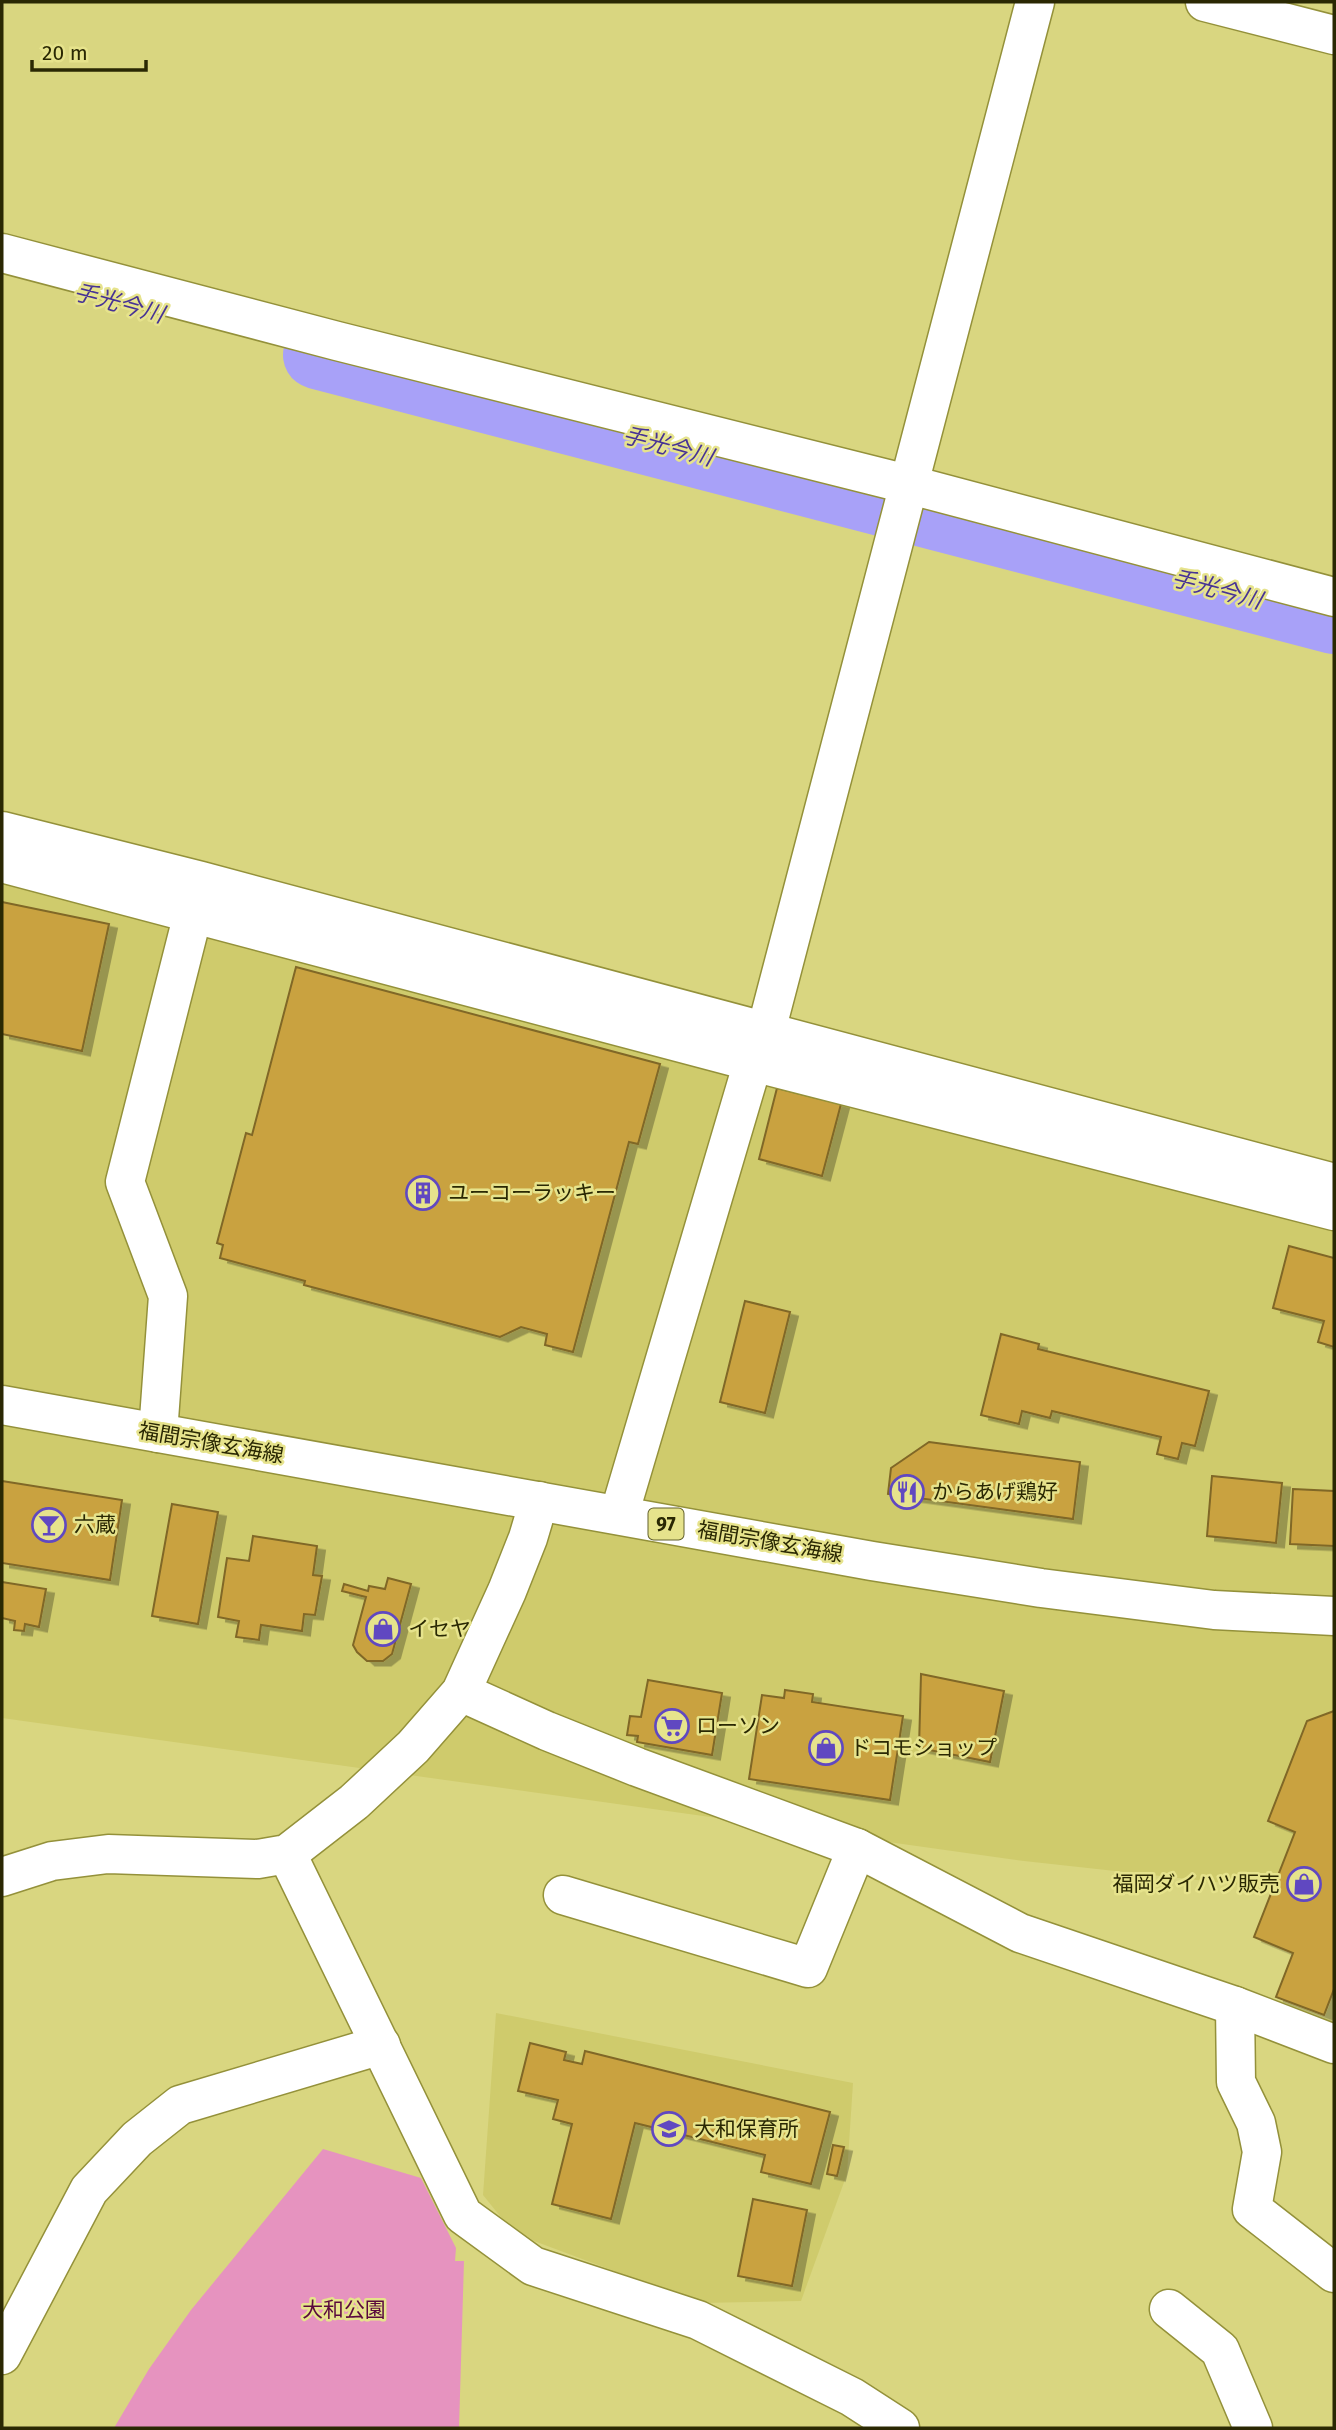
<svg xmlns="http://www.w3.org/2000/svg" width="1336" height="2430" font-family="'Fira Sans','Noto Sans JP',sans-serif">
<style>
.built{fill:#cfcb6c}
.green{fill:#e693bf}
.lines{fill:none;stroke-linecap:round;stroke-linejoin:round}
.river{stroke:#a8a1f8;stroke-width:68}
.building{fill:#c9a23f;stroke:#806728;stroke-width:2;filter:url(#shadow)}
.minor-casing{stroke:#94913a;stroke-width:41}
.major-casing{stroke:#94913a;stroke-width:41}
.minor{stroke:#fff;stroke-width:38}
.major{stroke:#fff;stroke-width:38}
.labels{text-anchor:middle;stroke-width:5;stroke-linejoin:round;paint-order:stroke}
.shield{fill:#e6e38c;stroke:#62602c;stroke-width:2}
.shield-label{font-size:19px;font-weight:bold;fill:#2a2803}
.poi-label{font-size:21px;fill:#2a2803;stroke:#e6e38c;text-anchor:start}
.street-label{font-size:21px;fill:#2a2803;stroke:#e6e38c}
.park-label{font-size:21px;fill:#59083d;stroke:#e6e38c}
.water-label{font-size:23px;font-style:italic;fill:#473395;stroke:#e6e38c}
</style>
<defs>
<filter id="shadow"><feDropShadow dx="8" dy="4.5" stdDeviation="0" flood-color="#0004"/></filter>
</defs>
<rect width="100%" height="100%" fill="#d9d680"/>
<g class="built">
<path d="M2,869L1334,1213V1895L1024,1861L2,1718Z"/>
<path d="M496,2013L853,2083L847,2174L801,2301L700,2303L534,2241L504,2221L483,2195Z"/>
</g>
<path class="green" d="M323,2149L421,2178L456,2248L455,2261H464L459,2428H114L149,2369L191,2310Z"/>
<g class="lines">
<path class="river" d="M317,355L1334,620"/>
</g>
<g class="building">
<path d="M2,902L109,924L82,1051L2,1034Z"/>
<path d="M296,967L660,1064L638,1144L629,1142L573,1352L545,1345L547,1334L521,1327L500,1337L304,1285L305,1281L220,1258L223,1245L217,1243L246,1133L252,1135Z"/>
<path d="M777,1088L841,1104L822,1176L759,1159Z"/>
<path d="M1289,1246L1334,1258V1347L1318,1342L1324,1321L1273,1308Z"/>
<path d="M745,1301L790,1312L765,1413L720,1402Z"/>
<path d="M1001,1334L1039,1344L1038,1349L1209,1391L1195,1446L1182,1443L1178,1459L1157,1454L1161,1437L1052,1411L1050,1418L1022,1411L1019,1424L981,1415Z"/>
<path d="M929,1442L1080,1462L1073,1519L888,1494L891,1468Z"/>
<path d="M1212,1476L1282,1483L1276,1543L1207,1536Z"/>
<path d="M2,1481L122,1500L110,1580L2,1563Z"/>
<path d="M1293,1489L1334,1491V1546L1290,1544Z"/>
<path d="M172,1504L218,1512L198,1624L152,1616Z"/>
<path d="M253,1536L317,1546L313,1575L322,1576L315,1615L304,1614L302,1631L261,1625L259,1640L236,1637L239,1621L218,1617L227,1558L249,1561Z"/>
<path d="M388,1578L411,1584L392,1654L383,1661H367L357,1652L353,1645L366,1597L342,1591L344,1584L368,1591L369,1586L385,1589Z"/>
<path d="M2,1582L46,1589L39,1627L25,1624L24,1631L14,1630L15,1621L2,1618Z"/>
<path d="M921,1674L1004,1691L990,1762L919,1748Z"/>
<path d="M648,1680L722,1693L712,1755L637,1742L638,1736L627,1735L630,1716L641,1717Z"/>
<path d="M785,1690L813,1694L812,1702L903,1716L890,1800L749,1779L762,1695L784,1698Z"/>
<path d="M1334,1711V1989L1324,2015L1276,1997L1293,1953L1254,1937L1295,1832L1268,1821L1307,1721Z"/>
<path d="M530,2043L566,2052L564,2060L582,2064L585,2051L830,2112L811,2184L761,2172L765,2155L635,2123L611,2219L552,2204L572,2124L553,2119L558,2100L518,2091Z"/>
<path d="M833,2145L844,2147L837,2176L827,2174Z"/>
<path d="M753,2199L807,2210L792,2286L738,2276Z"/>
</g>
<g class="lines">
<g class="minor-casing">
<g id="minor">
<path d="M1205,2L1334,35"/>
<path d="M2,253L337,341L907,484L1334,597"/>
<path d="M2,831L201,881L1334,1183"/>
<path d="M2,863L753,1062L1334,1211"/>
<path d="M158,1433L168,1296L125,1182L200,886"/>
<path d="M619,1515L753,1062L766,1031L1035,2"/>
<path d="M461,1692L547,1731L637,1767L857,1848L1020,1933L1235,2006L1334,2044"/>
<path d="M287,1854L463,2215L533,2266L698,2320L852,2397L900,2428"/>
<path d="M2,1877L52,1861L108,1854L258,1859L287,1854L354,1802L413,1747L461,1692L507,1591L528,1538L539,1501"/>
<path d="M563,1895L808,1968L857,1848"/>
<path d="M1235,2006L1236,2082L1256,2123L1262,2152L1252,2209L1334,2273"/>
<path d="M1169,2309L1220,2350L1253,2428"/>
<path d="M2,2355L89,2190L137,2139L180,2105L381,2045"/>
</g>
</g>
<g class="major-casing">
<path id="major" d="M2,1405L872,1561L1041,1588L1214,1610L1334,1616"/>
</g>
<use href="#minor" class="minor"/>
<use href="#major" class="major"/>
</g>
<defs>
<g id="building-ring" transform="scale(1.75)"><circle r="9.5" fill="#e6e38c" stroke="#6048c1" stroke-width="1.5"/><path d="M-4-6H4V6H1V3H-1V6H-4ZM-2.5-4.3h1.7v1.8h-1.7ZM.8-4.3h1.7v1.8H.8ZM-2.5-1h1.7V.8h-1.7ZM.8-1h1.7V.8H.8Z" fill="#6048c1"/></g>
<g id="restaurant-ring" transform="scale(1.75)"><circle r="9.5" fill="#e6e38c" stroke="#6048c1" stroke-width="1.5"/><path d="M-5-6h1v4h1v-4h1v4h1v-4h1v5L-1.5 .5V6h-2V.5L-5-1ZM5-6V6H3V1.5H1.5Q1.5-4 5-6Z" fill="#6048c1"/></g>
<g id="bar-ring" transform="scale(1.75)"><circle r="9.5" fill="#e6e38c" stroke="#6048c1" stroke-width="1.5"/><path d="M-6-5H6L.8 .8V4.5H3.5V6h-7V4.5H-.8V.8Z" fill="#6048c1"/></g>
<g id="shop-ring" transform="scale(1.75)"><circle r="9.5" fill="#e6e38c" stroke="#6048c1" stroke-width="1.5"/><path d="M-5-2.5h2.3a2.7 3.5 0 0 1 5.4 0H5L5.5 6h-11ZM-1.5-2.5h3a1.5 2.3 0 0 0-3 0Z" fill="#6048c1"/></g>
<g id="supermarket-ring" transform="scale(1.75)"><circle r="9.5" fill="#e6e38c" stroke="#6048c1" stroke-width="1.5"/><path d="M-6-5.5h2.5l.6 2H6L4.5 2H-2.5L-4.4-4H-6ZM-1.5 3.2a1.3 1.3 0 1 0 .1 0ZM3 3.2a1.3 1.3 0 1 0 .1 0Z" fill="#6048c1"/></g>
<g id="school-ring" transform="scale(1.75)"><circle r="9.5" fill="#e6e38c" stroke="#6048c1" stroke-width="1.5"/><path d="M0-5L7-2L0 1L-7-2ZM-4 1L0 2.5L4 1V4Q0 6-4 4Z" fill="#6048c1"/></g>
</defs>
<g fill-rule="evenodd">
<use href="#building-ring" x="423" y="1193"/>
<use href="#restaurant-ring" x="907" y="1492"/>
<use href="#bar-ring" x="49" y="1525"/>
<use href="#shop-ring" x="383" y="1629"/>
<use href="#supermarket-ring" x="672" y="1726"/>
<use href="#shop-ring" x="826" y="1748"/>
<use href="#shop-ring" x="1304" y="1884"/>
<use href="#school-ring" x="669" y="2129"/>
</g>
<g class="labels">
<rect class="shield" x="648.5" y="1508.5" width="35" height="31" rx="5"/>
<g class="shield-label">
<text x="666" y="1531">97</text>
</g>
<g class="poi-label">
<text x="448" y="1200">ユーコーラッキー</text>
<text x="932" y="1499">からあげ鶏好</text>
<text x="74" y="1532">六蔵</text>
<text x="408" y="1636">イセヤ</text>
<text x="696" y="1733">ローソン</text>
<text x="850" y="1755">ドコモショップ</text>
<text x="1280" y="1891" text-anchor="end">福岡ダイハツ販売</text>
<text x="694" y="2136">大和保育所</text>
</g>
<g class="street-label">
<text transform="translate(211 1443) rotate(10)" y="7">福間宗像玄海線</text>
<text transform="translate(770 1542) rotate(10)" y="7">福間宗像玄海線</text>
</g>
<g class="park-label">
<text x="344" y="2317">大和公園</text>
</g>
<g class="water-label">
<text transform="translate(119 303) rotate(15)" y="8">手光今川</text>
<text transform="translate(668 446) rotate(15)" y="8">手光今川</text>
<text transform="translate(1217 589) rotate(15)" y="8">手光今川</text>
</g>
</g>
<rect width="1336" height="2430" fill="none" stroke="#2a2803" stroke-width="7"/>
<path d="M32 60v10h114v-10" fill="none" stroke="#2a2803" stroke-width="3.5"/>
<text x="42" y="60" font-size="21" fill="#2a2803" stroke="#e6e38c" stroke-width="5" paint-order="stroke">20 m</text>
</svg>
